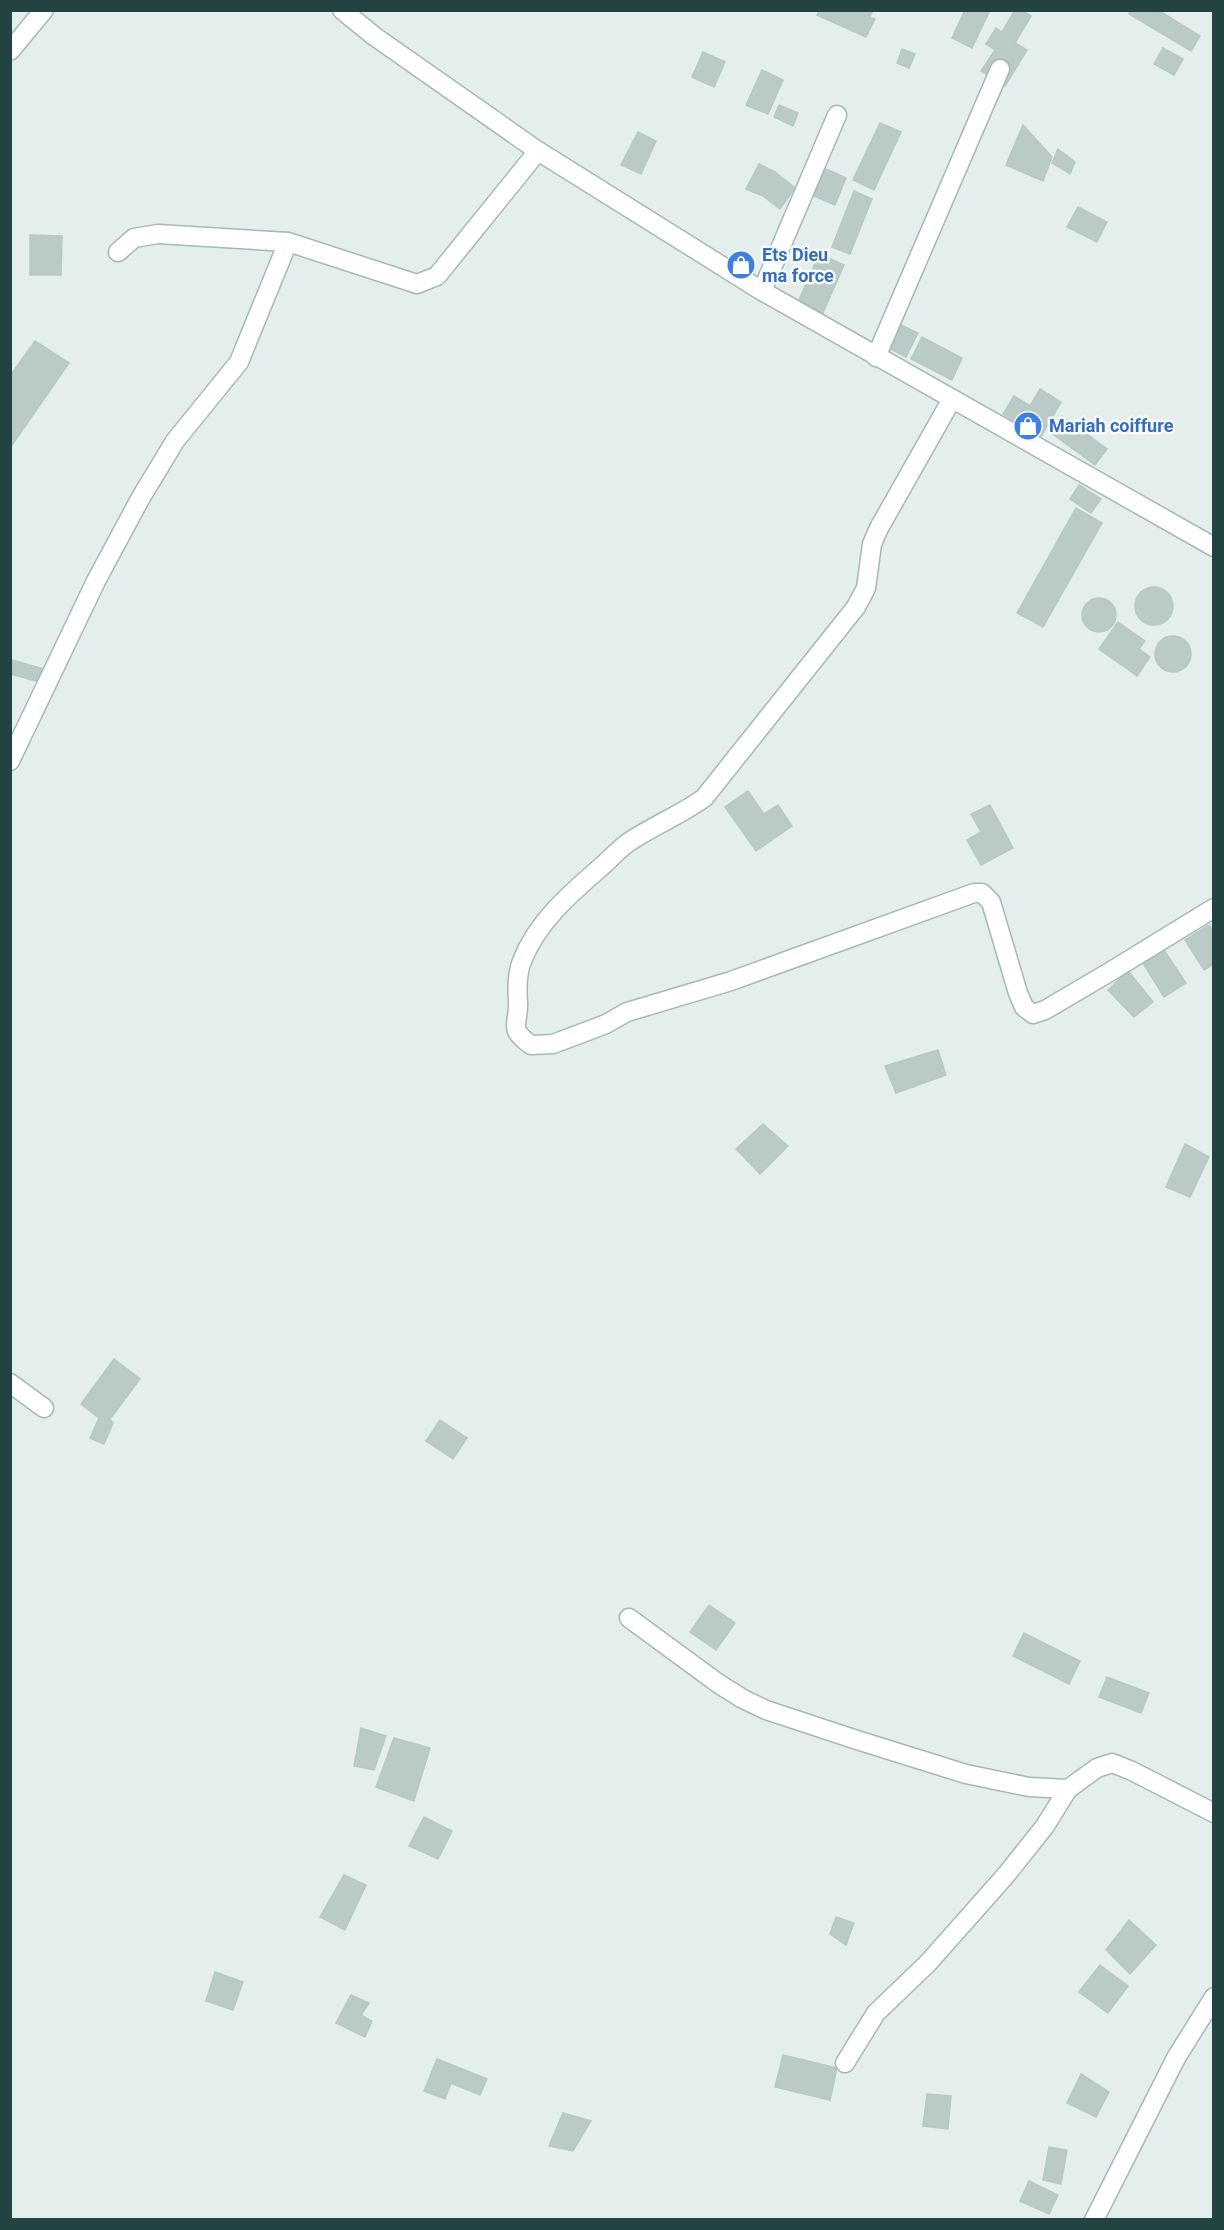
<svg xmlns="http://www.w3.org/2000/svg" width="1224" height="2230" font-family="Roboto,sans-serif">
<style>
.building{fill:#b9cac7;stroke:#b6c9c6;stroke-width:1.5}
.lines{fill:none;stroke-linecap:round;stroke-linejoin:round}
.minor-casing{stroke:#a6b8b6;stroke-width:21}
.minor{stroke:#fff;stroke-width:18}
.labels{text-anchor:middle;stroke-width:5;stroke-linejoin:round;paint-order:stroke}
.shop-label{font-size:18px;font-weight:bold;fill:#366cbe;stroke:#f6fbf9;text-anchor:start}
</style>
<rect width="100%" height="100%" fill="#e4efed"/>
<g class="building">
<path d="M819,10H873L870,17L875,19L866,37L817,15Z"/>
<path d="M965,10H990L972,48L952,38Z"/>
<path d="M1015,10H1022L1031,16L1015,43L1027,50L1005,86L981,71L995,50L986,44L996,28L1002,32Z"/>
<path d="M1131,10H1158L1200,36L1191,51L1129,14Z"/>
<path d="M1163,48L1183,59L1174,75L1154,64Z"/>
<path d="M902,49L915,54L909,68L897,63Z"/>
<path d="M703,52L725,62L714,87L692,77Z"/>
<path d="M762,70L783,80L768,114L746,105Z"/>
<path d="M779,105L798,113L793,126L774,117Z"/>
<path d="M880,123L901,132L874,190L853,180Z"/>
<path d="M1023,125L1052,157L1043,181L1006,165Z"/>
<path d="M638,132L656,141L641,174L621,165Z"/>
<path d="M1058,149L1075,162L1070,174L1052,163Z"/>
<path d="M759,164L775,172L795,188L780,209L763,196L746,189Z"/>
<path d="M826,169L846,178L835,205L814,196Z"/>
<path d="M854,191L872,199L850,254L832,247Z"/>
<path d="M1078,207L1107,222L1097,242L1067,227Z"/>
<path d="M30,235L62,236L61,275H30Z"/>
<path d="M819,254L844,265L823,313L798,302Z"/>
<path d="M899,324L918,333L906,357L887,347Z"/>
<path d="M922,337L962,358L952,380L911,359Z"/>
<path d="M35,341L69,363L10,448V376Z"/>
<path d="M1040,389L1061,402L1041,437L1003,414L1014,396L1030,406Z"/>
<path d="M1062,416L1107,449L1095,465L1050,432Z"/>
<path d="M1079,485L1101,499L1091,513L1070,499Z"/>
<path d="M1076,508L1102,523L1043,627L1017,613Z"/>
<circle cx="1154" cy="606" r="19"/>
<circle cx="1099" cy="615" r="17"/>
<path d="M1118,622L1145,641L1139,649L1150,657L1137,676L1099,649Z"/>
<circle cx="1173" cy="654" r="18"/>
<path d="M12,660L47,670L44,683L10,674Z"/>
<path d="M748,791L764,814L778,805L792,826L756,851L725,807Z"/>
<path d="M990,805L1013,848L981,865L967,840L981,832L971,814Z"/>
<path d="M1209,925L1214,932V964L1204,970L1185,940Z"/>
<path d="M1164,950L1186,983L1164,997L1143,963Z"/>
<path d="M1128,971L1153,1002L1134,1017L1108,990Z"/>
<path d="M938,1050L946,1075L896,1093L885,1066Z"/>
<path d="M763,1124L788,1146L760,1174L736,1149Z"/>
<path d="M1185,1144L1209,1157L1190,1197L1166,1187Z"/>
<path d="M114,1359L140,1379L110,1419L113,1423L104,1444L90,1438L99,1418L81,1404Z"/>
<path d="M440,1420L467,1438L453,1459L426,1441Z"/>
<path d="M709,1605L735,1623L716,1650L690,1632Z"/>
<path d="M1024,1633L1080,1661L1069,1684L1013,1656Z"/>
<path d="M1107,1677L1149,1693L1141,1713L1099,1697Z"/>
<path d="M361,1728L386,1736L374,1770L354,1766Z"/>
<path d="M394,1738L430,1748L414,1801L376,1787Z"/>
<path d="M424,1817L452,1831L438,1859L409,1846Z"/>
<path d="M344,1875L366,1885L345,1930L320,1917Z"/>
<path d="M836,1917L854,1923L846,1945L830,1934Z"/>
<path d="M1129,1920L1156,1945L1130,1974L1106,1950Z"/>
<path d="M1100,1965L1128,1986L1108,2013L1079,1992Z"/>
<path d="M215,1972L243,1982L233,2010L206,2001Z"/>
<path d="M351,1995L369,2003L361,2015L372,2021L365,2037L336,2023Z"/>
<path d="M783,2055L837,2068L830,2100L775,2087Z"/>
<path d="M437,2059L487,2079L480,2095L451,2083L445,2099L424,2091Z"/>
<path d="M1081,2074L1109,2092L1096,2117L1067,2103Z"/>
<path d="M927,2094L951,2096L948,2129L923,2126Z"/>
<path d="M563,2113L591,2121L573,2151L549,2146Z"/>
<path d="M1049,2147L1067,2150L1061,2184L1043,2180Z"/>
<path d="M1029,2181L1058,2195L1049,2214L1020,2201Z"/>
</g>
<g class="lines">
<g class="minor-casing">
<g id="minor">
<path d="M342,10L374,36L538,151L762,291L1214,547"/>
<path d="M10,51L44,10"/>
<path d="M118,252L134,238L158,234L288,242L417,284L437,276L538,151"/>
<path d="M762,291L837,115"/>
<path d="M876,357L1000,69"/>
<path d="M952,399L879,528L872,544L866,588L856,607L704,798C680,815 653,826 629,842C619,849 610,859 601,867C571,893 537,922 522,961C517,973 517,989 518,1002C519,1025 507,1028 531,1045L553,1044L606,1024L627,1012L731,981L974,893H982L991,902L1018,993L1024,1007L1033,1014L1045,1010L1108,973L1214,908"/>
<path d="M10,761L96,581L140,499L175,441L239,362L288,242"/>
<path d="M10,1383L44,1408"/>
<path d="M629,1618L719,1684L743,1699L766,1710L857,1740L966,1774L1029,1787L1068,1789L1097,1768L1112,1763L1132,1771L1214,1813"/>
<path d="M845,2063L876,2013L928,1963L1006,1875L1045,1826L1068,1789"/>
<path d="M1094,2220L1176,2058L1214,1997"/>
</g>
</g>
<use href="#minor" class="minor"/>
</g>
<defs>
<g id="shop-disc" transform="scale(1.5)"><circle r="9.5" fill="#3f7fe0" stroke="#f6fbf9"/><path d="M-5-2.5h2.3a2.7 3.5 0 0 1 5.4 0H5L5.5 6h-11ZM-1.5-2.5h3a1.5 2.3 0 0 0-3 0Z" fill="#fff"/></g>
</defs>
<g fill-rule="evenodd">
<use href="#shop-disc" x="741" y="265"/>
<use href="#shop-disc" x="1028" y="426"/>
</g>
<g class="labels">
<g class="shop-label">
<text x="762" y="261">Ets Dieu<tspan x="762" dy="21">ma force</tspan></text>
<text x="1049" y="432">Mariah coiffure</text>
</g>
</g>
<rect width="1224" height="2230" fill="none" stroke="#224342" stroke-width="24"/>
</svg>
